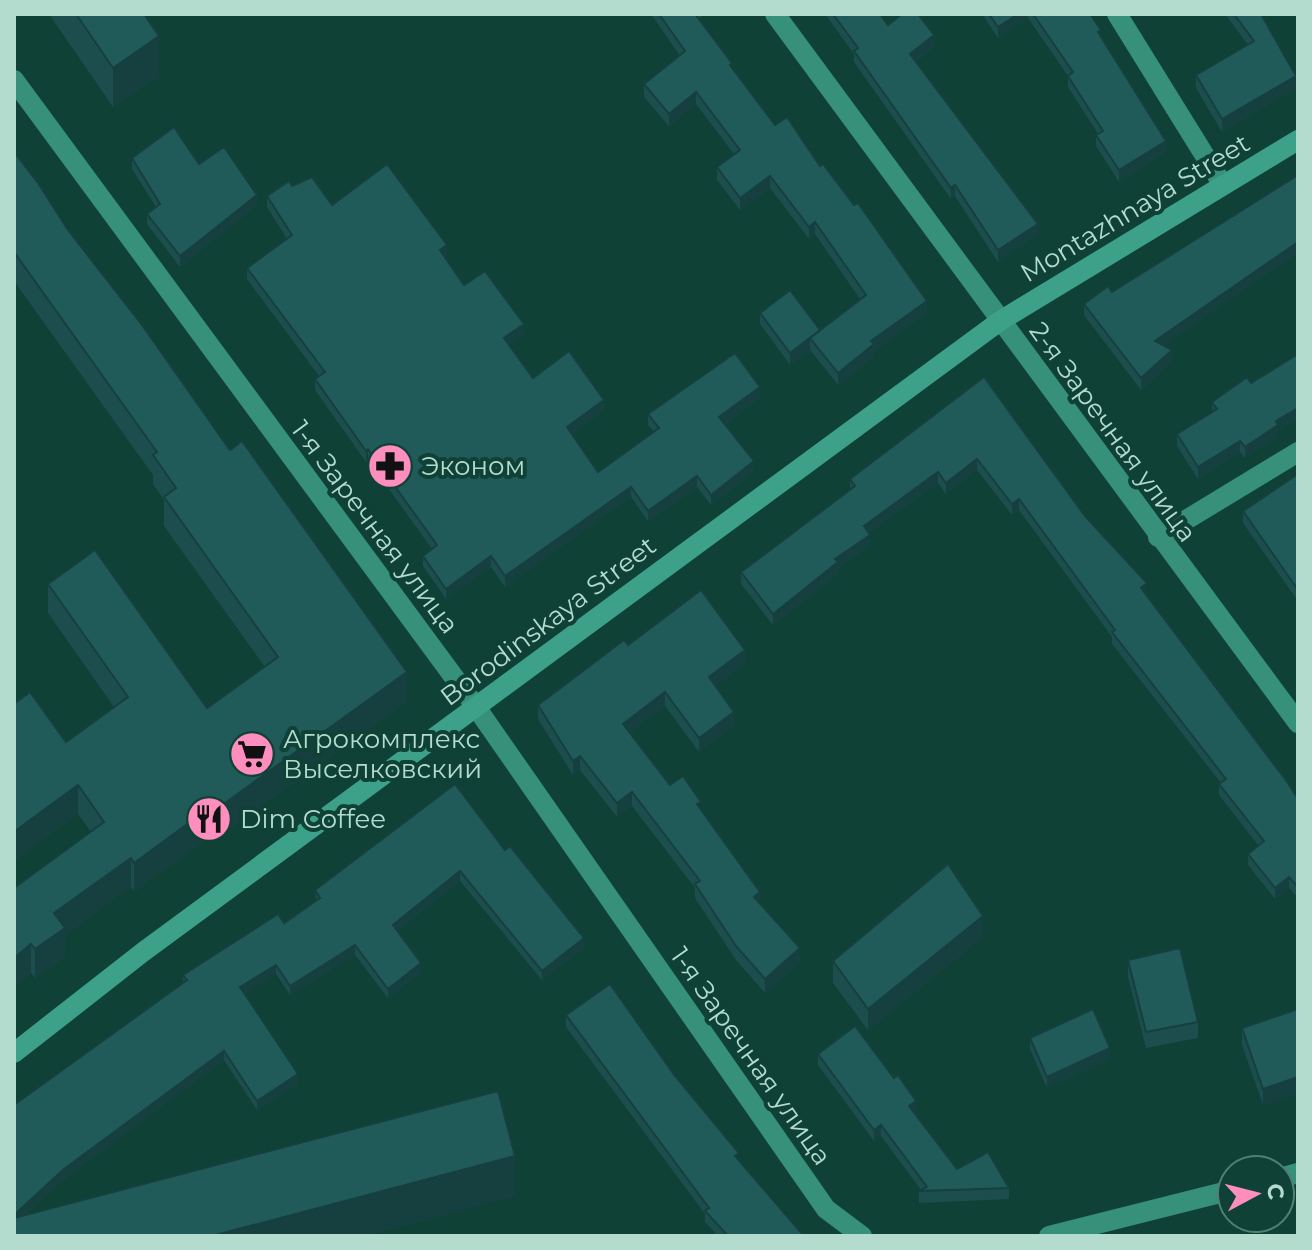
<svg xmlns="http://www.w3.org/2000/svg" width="1312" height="1250" font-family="Montserrat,sans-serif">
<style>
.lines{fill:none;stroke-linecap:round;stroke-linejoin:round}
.minor{stroke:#36907a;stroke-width:20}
.major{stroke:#3ca188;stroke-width:20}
.wall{fill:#1c4e4d}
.shaded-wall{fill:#16403f}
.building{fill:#205b5a;stroke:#16403f;stroke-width:2}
.labels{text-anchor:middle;stroke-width:8;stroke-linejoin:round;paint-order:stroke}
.street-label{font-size:26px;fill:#b3dccf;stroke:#104136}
.poi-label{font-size:26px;fill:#b3dccf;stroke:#104136;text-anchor:start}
</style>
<rect width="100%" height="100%" fill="#104136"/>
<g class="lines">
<g class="minor">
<path d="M775,14L1298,723"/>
<path d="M1117,14L1223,185"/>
<path d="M14,80L476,707L826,1209L862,1236"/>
<path d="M1158,537L1298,452"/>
<path d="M1280,1178L1298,1173"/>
<path d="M1049,1236L1232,1190"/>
</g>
<path class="major" d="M14,1053L143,952L1000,321L1298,140"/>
</g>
<g class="wall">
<path d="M49,14H144L159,76L113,107Z"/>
<path d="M651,14H704L698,19L732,69L775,125L820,166L927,313L874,351V357L838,385L810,350L790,365L760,324V313L820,330L860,299L815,234L809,239L770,188L740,210L717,180V167L734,154L696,104L669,126L644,97V84L680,56Z"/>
<path d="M825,14H880L888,25L934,46L916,61L1038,235L998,262L955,196L951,199L854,62V54Z"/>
<path d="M982,14H1090L1101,36L1166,152L1119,182L1096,146V135L1098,134L1068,87V76L1028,18L998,38Z"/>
<path d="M1225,14H1264L1261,15L1296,88L1222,132L1196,88V75L1248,45Z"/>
<path d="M14,152L68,230L230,450L407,701L211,842L208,838L134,892L131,887L65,935V957L35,978L31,973L14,987V888L91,832L78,814L15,860L14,858V704L66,742L114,707L48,613V584L207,708L265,667L164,526V500L153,484V475L14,281Z"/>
<path d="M132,158L199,164L257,205L180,267L147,224V214L156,207L132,169Z"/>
<path d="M292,186L332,205L447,256L445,257L464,285L524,335L509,345L533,378L604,410L572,434L598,472L654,432L648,425V414L760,398L725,424L754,472L711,505L697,487L648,521L631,497L505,587L491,567L446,599L423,566V556L432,549L368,460L366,462L315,390V379L319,376L247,279V268L287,239L267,207V196Z"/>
<path d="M1112,292L1164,346L1172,361L1141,390L1084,315V304Z"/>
<path d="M1298,354V419L1278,431V436L1245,458L1240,452L1198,479L1177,446V434L1212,412V402L1251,383Z"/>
<path d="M984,377L1085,516L1147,595L1298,799V898L1289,888L1275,899L1248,865V854L1258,845L1219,795V784L1221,783L1112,644V637L1019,510L1012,515L977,470L946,494L938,483L869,533L870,546L838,568V574L773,625L741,584V572L850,490V479Z"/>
<path d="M1298,474V601L1243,523V511Z"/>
<path d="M628,645L745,664L715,686L734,726L699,752L665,706L629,733L670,785L701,810L760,904L800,962L765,993L736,960L695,898V888L632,806L617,817L580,770L573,775L538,719V705Z"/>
<path d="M505,850L584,948L542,980L460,881L397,931L421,973L388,998L355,955L290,995L276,974L244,993L298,1084L257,1110L224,1060L64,1179L23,1216L515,1196L363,1236H14V1105L183,983V975L284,923L316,901L315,890Z"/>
<path d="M983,937L868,1030L833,983V961Z"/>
<path d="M1128,960L1198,1022V1038L1146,1048L1128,977Z"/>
<path d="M1298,1009V1094L1263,1105L1242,1045V1028Z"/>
<path d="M566,1015L675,1076L739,1160L804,1236H718L705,1222V1214L566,1027Z"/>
<path d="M1030,1038L1110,1059L1047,1088L1030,1049Z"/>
<path d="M818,1054L916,1112L915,1113L957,1169L1009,1188V1199L919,1203V1191L921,1190L881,1136L874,1141L818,1065Z"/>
</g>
<g class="shaded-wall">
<path d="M1018,14H1028V18L998,38V27Z"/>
<path d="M934,35V46L910,65V54Z"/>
<path d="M159,36V76L113,107V68Z"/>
<path d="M1296,76V88L1222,132V119Z"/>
<path d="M696,92V104L669,126V114Z"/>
<path d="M1166,141V152L1119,182V170Z"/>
<path d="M770,176V188L740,210V198Z"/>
<path d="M955,185V196L951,199V188Z"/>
<path d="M257,195V205L180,267V256Z"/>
<path d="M815,222V234L809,239V227Z"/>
<path d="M1038,224V235L998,262V250Z"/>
<path d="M1298,242V253L1155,352V341Z"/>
<path d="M447,245V256L440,261V250Z"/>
<path d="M927,301V313L874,351V357L838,385V373L871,341Z"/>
<path d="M524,324V335L504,349V338Z"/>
<path d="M810,338V350L790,365V353Z"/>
<path d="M1172,350V361L1141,390V378Z"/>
<path d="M760,387V398L719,428V417Z"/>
<path d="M604,400V410L567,438V427Z"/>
<path d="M1298,408V419L1278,431V436L1245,458V447L1276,421Z"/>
<path d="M1240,441V452L1198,479V467Z"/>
<path d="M368,449V460L366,462V451Z"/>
<path d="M977,459V470L946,494V483Z"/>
<path d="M754,461V472L711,505V495Z"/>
<path d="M938,472V483L864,537V526Z"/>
<path d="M697,476V487L648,521V511Z"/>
<path d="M631,487V497L505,587V576Z"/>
<path d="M1019,499V510L1012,515V504Z"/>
<path d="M870,535V546L838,568V574L773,625V614L835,559Z"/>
<path d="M491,556V567L446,599V589Z"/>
<path d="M1147,583V595L1141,599V588Z"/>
<path d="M745,650V664L709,691V677Z"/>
<path d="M407,672V701L211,842V813Z"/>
<path d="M665,692V706L623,738V724Z"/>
<path d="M734,712V726L699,752V738Z"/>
<path d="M580,756V770L573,775V761Z"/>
<path d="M78,785V814L15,860V831Z"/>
<path d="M632,792V806L617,817V803Z"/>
<path d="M208,809V838L134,892V863Z"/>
<path d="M131,858V887L65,935V957L35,978V949L54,913Z"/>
<path d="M460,871V881L393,934V925Z"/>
<path d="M1289,877V888L1275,899V888Z"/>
<path d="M760,892V906L754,897Z"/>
<path d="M983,916V937L868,1030V1009Z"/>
<path d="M584,938V948L542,980V971Z"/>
<path d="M31,944V973L14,987V958Z"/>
<path d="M355,945V955L290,995V986Z"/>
<path d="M800,948V962L765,993V979Z"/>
<path d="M421,963V973L388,998V989Z"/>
<path d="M276,965V974L240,996V987Z"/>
<path d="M1110,1048V1059L1047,1088V1077Z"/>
<path d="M224,1051V1060L64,1179L14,1224V1215L64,1169Z"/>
<path d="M298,1074V1084L257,1110V1101Z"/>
<path d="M1298,1077V1094L1263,1105V1089Z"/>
<path d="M916,1101V1112L909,1117V1106Z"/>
<path d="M881,1125V1136L874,1141V1130Z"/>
<path d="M515,1156V1196L363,1236H212Z"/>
</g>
<g class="building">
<path d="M76,14H144L159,36L113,68Z"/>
<path d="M659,14H695L732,63L730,65L775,125L787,117L820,166L823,164L854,205L858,203L927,301L871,341L874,344L838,373L810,338L866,295L815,222L809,227L770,176L740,198L717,167L740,150L696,92L669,114L644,84L685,51Z"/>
<path d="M833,14H880L888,25L902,14H918L934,35L910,54L1038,224L998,250L955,185L951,188L854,51L858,48Z"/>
<path d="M989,14H1018L998,27Z"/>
<path d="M1033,14H1090L1101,30L1098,32L1166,141L1119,170L1096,135L1103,131L1068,76L1073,72Z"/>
<path d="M1234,14H1261L1296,76L1222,119L1196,75L1254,41Z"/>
<path d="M174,127L199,164L224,147L257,195L180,256L147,214L160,204L132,158Z"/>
<path d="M14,152L38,183L68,230L142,325L230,450L242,441L407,672L211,813L208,809L134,863L131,858L54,913L65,928L35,949L31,944L14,958V888L104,822L78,785L15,831L14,829V704L30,692L66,742L128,697L48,584L95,550L207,708L278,657L164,497L176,488L153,455L157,452L14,252Z"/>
<path d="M387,164L447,245L440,250L464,285L485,271L524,324L504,338L533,378L569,351L604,400L567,427L598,472L659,428L648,414L735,353L760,387L719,417L754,461L711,495L697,476L648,511L631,487L505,576L491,556L446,589L423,556L437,545L368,449L366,451L315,379L325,372L247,268L292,235L267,196L289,181L292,186L312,177L332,205Z"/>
<path d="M1298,175V242L1155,341L1172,350L1141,378L1084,304L1108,286L1112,292Z"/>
<path d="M790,290L820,330L790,353L760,313Z"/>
<path d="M1298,354V408L1276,421L1278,425L1245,447L1240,441L1198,467L1177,434L1217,409L1212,402L1247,377L1251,383Z"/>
<path d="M984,377L1085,516L1147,583L1141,588L1288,783L1298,799V887L1289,877L1275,888L1248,854L1264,841L1219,784L1226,779L1112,632L1115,630L1019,499L1012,504L977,459L946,483L938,472L864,526L870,535L835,559L838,562L773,614L741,572L855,486L850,479Z"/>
<path d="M1298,474V590L1243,511Z"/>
<path d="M701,590L745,650L709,677L734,712L699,738L665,692L623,724L670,785L683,776L701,802L697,804L760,892L754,897L800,948L765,979L736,946L695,884L700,881L632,792L617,803L580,756L573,761L538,705L624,640L628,645Z"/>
<path d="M455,784L505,850L510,846L584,938L542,971L460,871L393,925L421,963L388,989L355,945L290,986L276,965L240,987L298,1074L257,1101L224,1051L64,1169L14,1215V1105L187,980L183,975L278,914L284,923L320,898L315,890Z"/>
<path d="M948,864L983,916L868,1009L833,961Z"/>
<path d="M1180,948L1198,1022L1146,1032L1128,960Z"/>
<path d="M610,984L675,1076L739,1153L735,1156L804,1236H728L705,1211L709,1208L566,1015Z"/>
<path d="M1093,1009L1110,1048L1047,1077L1030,1038Z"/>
<path d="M1298,1009V1077L1263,1089L1242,1028Z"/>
<path d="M855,1026L894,1078L898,1075L916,1101L909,1106L957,1169L988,1152L1009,1188L919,1191L927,1187L881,1125L874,1130L818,1054Z"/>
<path d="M498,1091L515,1156L212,1236H14V1218Z"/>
</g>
<defs>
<g id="pharmacy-disc" transform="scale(2.3)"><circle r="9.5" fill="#fe8ebe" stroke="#104136"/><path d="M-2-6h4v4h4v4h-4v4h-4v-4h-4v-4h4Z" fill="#111"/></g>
<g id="supermarket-disc" transform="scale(2.3)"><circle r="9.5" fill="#fe8ebe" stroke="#104136"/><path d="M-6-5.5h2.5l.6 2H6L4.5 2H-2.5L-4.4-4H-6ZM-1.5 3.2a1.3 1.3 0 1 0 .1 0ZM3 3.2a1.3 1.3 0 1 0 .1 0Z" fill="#111"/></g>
<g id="restaurant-disc" transform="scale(2.3)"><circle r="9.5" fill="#fe8ebe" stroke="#104136"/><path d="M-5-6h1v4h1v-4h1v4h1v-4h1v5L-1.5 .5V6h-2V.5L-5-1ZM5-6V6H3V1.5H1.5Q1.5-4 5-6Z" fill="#111"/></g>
</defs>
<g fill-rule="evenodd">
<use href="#pharmacy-disc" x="390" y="466"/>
<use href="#supermarket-disc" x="252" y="754"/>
<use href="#restaurant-disc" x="209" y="819"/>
</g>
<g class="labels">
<g class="street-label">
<text transform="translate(1135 208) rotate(-31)" y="9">Montazhnaya Street</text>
<text transform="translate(1113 432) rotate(54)" y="9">2-я Заречная улица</text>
<text transform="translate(375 527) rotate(53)" y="9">1-я Заречная улица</text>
<text transform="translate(548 621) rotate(-37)" y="9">Borodinskaya Street</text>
<text transform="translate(751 1056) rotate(55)" y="9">1-я Заречная улица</text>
</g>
<g class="poi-label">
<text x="421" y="475">Эконом</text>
<text x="283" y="748">Агрокомплекс<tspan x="283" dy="30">Выселковский</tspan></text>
<text x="240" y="828">Dim Coffee</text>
</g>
</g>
<rect width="1312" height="1250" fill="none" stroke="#b3dccf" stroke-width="32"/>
<g transform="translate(1256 1194) rotate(83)"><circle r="38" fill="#104136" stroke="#517f73" stroke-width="2"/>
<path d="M0-6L14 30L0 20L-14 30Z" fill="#fe8ebe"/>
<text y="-12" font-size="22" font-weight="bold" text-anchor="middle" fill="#b3dccf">С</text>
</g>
</svg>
